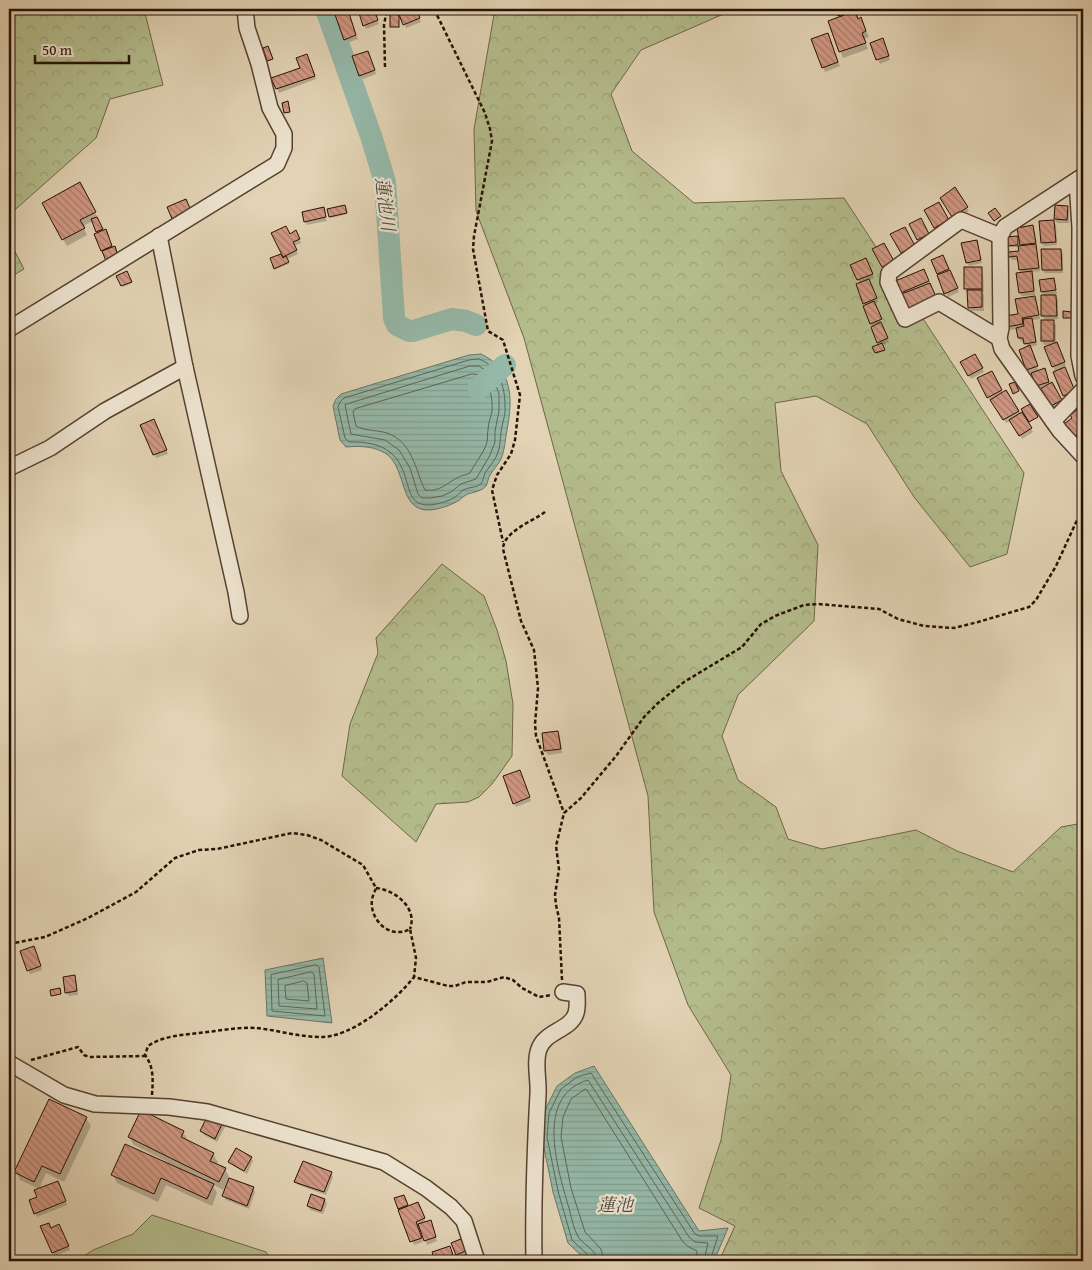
<svg xmlns="http://www.w3.org/2000/svg" width="1092" height="1270" font-family="'Gentium Book Plus','Noto Serif JP',serif">
<style>
.forest{fill:url(#forest-crowns);stroke:#6e6648}
.garden{fill:#b4bc8c;stroke:#6e6648}
.water{fill:url(#water-rules);stroke:#697567}
.shadow{fill:#0003}
.lines{fill:none;stroke-linecap:round;stroke-linejoin:round}
.shore{stroke:#5e6456;stroke-width:1}
.river{stroke:#95b9a9;stroke-width:22}
.building{fill:url(#building-back-hatch);stroke:#271004}
.minor-casing{stroke:#564130;stroke-width:18}
.path{stroke:#271004;stroke-width:2.5;stroke-dasharray:4 2.5;stroke-linecap:butt}
.minor{stroke:#ece2ce;stroke-width:15}
.labels{text-anchor:middle;stroke-width:4.5;stroke-linejoin:round;paint-order:stroke}
.water-label{font-size:18px;font-style:italic;fill:#4e4b3e;stroke:#ece2ce}
</style>
<defs>
<pattern id="forest-crowns" width="20" height="18" patternUnits="userSpaceOnUse" patternTransform="scale(1.25)"><rect width="20" height="18" fill="#b4bc8c"/><path d="M2 6a3 3 0 1 1 6 0M12 15a3 3 0 1 1 6 0" fill="none" stroke="#9ba177"/></pattern>
<pattern id="water-rules" width="6" height="5" patternUnits="userSpaceOnUse" patternTransform="scale(1.25)"><rect width="6" height="5" fill="#95b9a9"/><path d="M0 2.5h6" fill="none" stroke="#809e90"/></pattern>
<pattern id="building-back-hatch" width="6" height="6" patternUnits="userSpaceOnUse" patternTransform="scale(1.25)"><rect width="6" height="6" fill="#d19883"/><path d="M-1 5l2 2M0 0l6 6M5-1l2 2" fill="none" stroke="#aa7b69"/></pattern>
</defs>
<rect width="100%" height="100%" fill="#e2d3b4"/>
<filter id="stains"><feTurbulence type="fractalNoise" baseFrequency=".004" numOctaves="4"/><feColorMatrix values="0 0 0 0 .2 0 0 0 0 .09 0 0 0 0 .02 0 0 0 .5 -.17"/></filter>
<radialGradient id="worn" r=".72"><stop offset=".6" stop-color="#630" stop-opacity="0"/><stop offset="1" stop-color="#630" stop-opacity=".3"/></radialGradient>
<g class="forest">
<path d="M9,9H144L163,85L110,99L96,138L9,215Z"/>
<path d="M495,9H735L641,50L611,94L632,151L694,203L844,198L1024,473L1007,554L970,567L914,497L867,424L816,396L775,403L781,471L818,545L814,621L738,695L722,736L738,780L776,807L788,839L822,849L916,830L957,851L1013,872L1061,827L1083,823V1261H719L735,1226L699,1208L721,1140L731,1075L688,1005L654,912L648,796L524,338L476,211L474,129Z"/>
<path d="M9,240L24,269L9,278Z"/>
<path d="M442,564L484,596L497,630L506,661L513,704L512,756L492,784L479,797L468,802L436,804L416,842L342,776L350,724L378,653L376,638Z"/>
</g>
<path class="garden" d="M152,1215L266,1252L272,1261H77L93,1250L133,1234Z"/>
<g class="water">
<path d="M481,354C513,369 513,399 507,430C505,440 505,449 501,459C498,465 493,470 490,475C488,478 488,483 486,486C482,491 474,492 468,494C464,495 461,500 456,502C449,506 439,509 430,510C396,512 409,462 381,451C371,446 357,446 346,447L340,440L333,406L336,399L341,394L469,355Z"/>
<path d="M323,958L332,1023L267,1016L265,970Z"/>
<path d="M594,1066L699,1231L728,1228L714,1261H587L568,1243L553,1192L542,1138L544,1112L557,1086L575,1073Z"/>
</g>
<g class="shadow">
<path d="M343,9L346,15L350,18L358,39L347,43L335,10Z"/>
<path d="M350,9H374L379,24L366,29L360,13L353,15Z"/>
<path d="M399,9H416L421,22L406,28Z"/>
<path d="M837,9H863L856,11L859,20L861,19L864,25L869,37L864,39L868,49L843,58L829,22L841,18Z"/>
<path d="M829,38L840,66L825,72L813,40Z"/>
<path d="M872,44H885L890,60L880,64Z"/>
<path d="M370,56L376,74L363,79L360,75Z"/>
<path d="M309,59L316,79L279,93L273,79L301,69Z"/>
<path d="M79,184L98,218L103,232L107,234L113,248L104,254L99,233L93,221L83,226L87,235L67,246L43,203Z"/>
<path d="M955,189L969,211L955,220L941,198Z"/>
<path d="M938,203L950,225L937,231L926,210Z"/>
<path d="M1067,207L1069,211V223H1057L1055,219Z"/>
<path d="M323,208L327,221L307,225L305,221Z"/>
<path d="M345,208L347,214L331,218L330,217Z"/>
<path d="M921,219L930,238L920,243L911,224Z"/>
<path d="M1053,221L1056,225L1057,245L1044,246L1042,242Z"/>
<path d="M1032,227L1034,231L1040,271L1031,272L1033,276L1035,295L1022,296L1020,292L1022,274L1020,269L1019,260H1012L1010,257L1020,252L1022,247L1018,229Z"/>
<path d="M296,232L301,243L294,246L298,254L287,259L289,264L276,269L272,259H282L286,261L273,234L289,235Z"/>
<path d="M1018,239V247H1008L1007,246Z"/>
<path d="M976,241L982,263L969,266L967,262Z"/>
<path d="M1061,250L1063,254V273H1045L1043,270Z"/>
<path d="M868,263L874,278L869,280L878,302L874,304L889,342L882,345L884,351L877,354L874,348L880,345L864,307L866,306L860,284L852,266Z"/>
<path d="M981,268L983,272L984,292H982L984,295V311H971L966,289Z"/>
<path d="M949,270L959,292L948,297L939,275Z"/>
<path d="M127,273L132,283L123,287L118,277Z"/>
<path d="M926,274L938,303L899,294Z"/>
<path d="M1054,279L1057,294H1054L1058,300V319L1045,320L1042,316L1045,296L1042,292Z"/>
<path d="M1035,297L1040,319L1033,320L1037,345L1030,347L1039,372L1046,374L1050,385L1052,384L1063,404L1048,412L1032,372L1029,373L1027,369L1028,348L1025,341L1021,342L1019,338L1017,329L1010,330L1008,326Z"/>
<path d="M1042,322H1053L1056,325V342L1066,366L1064,367L1076,395L1067,399L1045,348L1053,345H1044L1042,341Z"/>
<path d="M975,356L984,372L971,379L962,363Z"/>
<path d="M992,372L1003,393L1006,391L1033,432L1022,439L1011,421L1006,423L992,400L990,401L979,379Z"/>
<path d="M1077,412L1083,421V435L1075,441L1065,425L1074,419Z"/>
<path d="M156,424L168,454L156,458L142,425Z"/>
<path d="M558,732L560,736L562,753L548,755L545,751L543,734Z"/>
<path d="M520,771L531,801L516,807L514,803Z"/>
<path d="M34,947L42,970L30,974L28,970Z"/>
<path d="M74,977L76,981L78,995L69,996L66,992Z"/>
<path d="M86,1118L91,1126L64,1182L46,1173L39,1189L20,1180L16,1172Z"/>
<path d="M222,1123L225,1127L217,1142L204,1135L202,1131Z"/>
<path d="M183,1132L188,1141L213,1154L218,1162L217,1165L225,1169L229,1177V1179L253,1188L255,1192L249,1209L226,1200L224,1196L229,1182L228,1181L223,1190L212,1184L217,1193L212,1206L166,1185L158,1202L117,1183L113,1175L167,1164L168,1162L134,1145L129,1137Z"/>
<path d="M251,1158L253,1161L247,1174L232,1165L230,1162Z"/>
<path d="M331,1173L333,1177L326,1195L298,1185L296,1182Z"/>
<path d="M59,1186L67,1205L37,1217L35,1213Z"/>
<path d="M404,1198L408,1207H420L426,1223L432,1225L437,1241L427,1245L420,1225L417,1226L423,1242L414,1245L399,1211Z"/>
<path d="M325,1200L327,1204L323,1214L310,1210L308,1206Z"/>
<path d="M51,1230H61L70,1250L55,1256L53,1253Z"/>
<path d="M453,1243L474,1252L459,1258Z"/>
</g>
<g class="lines">
<g class="shore">
<path d="M479,359C499,367 505,386 505,406C506,415 502,423 501,432C500,441 500,449 496,457C493,463 488,468 485,473C484,476 483,481 481,484C476,488 468,487 463,490C460,492 457,496 454,498C446,502 431,507 421,504C397,497 420,440 349,442L345,438L338,407L340,402L344,398L469,360Z"/>
<path d="M470,366H479L486,371L493,377L499,394V411L495,431V442L490,455L476,479L461,484L451,492L442,496L430,498H422L418,494L410,468L399,450L385,440L351,434L345,405Z"/>
<path d="M472,374C489,373 493,397 492,411C491,417 488,423 488,430C487,434 488,438 487,442C484,453 475,463 470,473C467,475 462,475 459,477C446,483 441,492 425,490C415,470 413,442 387,433C377,430 365,431 356,426L353,412L355,409Z"/>
<path d="M316,965L319,967L325,1016L272,1011L271,975Z"/>
<path d="M311,972L314,974L317,1009L279,1006L278,980Z"/>
<path d="M304,981L307,983L309,1001L286,999L285,986Z"/>
<path d="M590,1261L589,1256L572,1240L558,1191L547,1137L549,1113L561,1089L577,1077L591,1073L695,1234L699,1236H718L710,1261"/>
<path d="M597,1261C596,1249 585,1246 579,1238C573,1229 571,1214 568,1205C557,1166 535,1096 588,1080L689,1237L695,1242L708,1243L704,1261"/>
<path d="M604,1261L601,1249L585,1232L571,1188L561,1137L563,1117L571,1099L585,1089L587,1090L683,1242L689,1247L697,1251L696,1261"/>
</g>
<g class="river">
<path d="M326,9L372,139L385,182L394,318L397,325L409,331H413L452,319L466,321L476,325"/>
<path d="M478,389L505,365"/>
</g>
</g>
<g class="building">
<path d="M333,9H344L346,14L349,13L356,35L344,40Z"/>
<path d="M362,9H374L378,20L363,26L358,10Z"/>
<path d="M397,9H416L420,18L403,25Z"/>
<path d="M835,9H854L855,10L838,16Z"/>
<path d="M855,11L858,19L861,17L866,31L862,33L866,43L839,52L828,21Z"/>
<rect x="390" y="13" width="9" height="14"/>
<path d="M828,33L838,62L822,68L811,39Z"/>
<path d="M883,38L889,56L876,60L870,43Z"/>
<path d="M268,46L273,59L267,61L263,48Z"/>
<path d="M368,51L375,70L359,76L352,56Z"/>
<path d="M307,54L315,76L276,89L271,78L300,68L296,58Z"/>
<path d="M288,101L290,112L284,113L282,103Z"/>
<path d="M80,182L96,212L80,220L85,228L62,240L42,203Z"/>
<path d="M955,187L968,207L952,217L940,198Z"/>
<path d="M186,199L192,213L173,221L167,207Z"/>
<path d="M939,202L949,220L934,228L924,210Z"/>
<path d="M345,205L347,213L329,217L327,209Z"/>
<path d="M1055,205L1068,206L1067,220L1054,219Z"/>
<path d="M324,207L326,217L304,222L302,212Z"/>
<path d="M995,208L1001,216L994,221L988,213Z"/>
<path d="M97,217L103,229L96,232L91,219Z"/>
<path d="M921,218L929,234L917,240L909,224Z"/>
<path d="M1054,220L1056,242L1041,243L1039,221Z"/>
<path d="M1033,225L1036,243L1020,245L1017,228Z"/>
<path d="M286,226L290,234L296,230L300,239L293,242L297,250L283,257L271,233Z"/>
<path d="M905,227L915,246L901,253L890,234Z"/>
<path d="M106,229L112,246L101,251L94,234Z"/>
<path d="M1018,236V245L1006,246L1005,237Z"/>
<path d="M977,240L981,260L966,263L961,243Z"/>
<path d="M884,243L894,261L882,267L872,249Z"/>
<path d="M1036,244L1039,268L1019,270L1017,256L1009,257L1008,252L1019,251L1018,246Z"/>
<path d="M115,246L118,256L106,261L102,251Z"/>
<path d="M1041,249H1061L1062,270H1042Z"/>
<path d="M281,254L283,258L286,256L289,262L274,269L270,258Z"/>
<path d="M943,255L949,269L937,274L931,260Z"/>
<path d="M866,258L873,274L857,280L850,265Z"/>
<rect x="964" y="267" width="18" height="22"/>
<path d="M924,269L929,281L898,294L893,282Z"/>
<path d="M950,270L958,288L944,294L937,275Z"/>
<path d="M127,271L132,282L121,286L116,276Z"/>
<path d="M1032,271L1034,291L1019,293L1016,273Z"/>
<path d="M1054,278L1056,290L1041,292L1039,280Z"/>
<path d="M869,279L877,298L863,304L856,284Z"/>
<path d="M930,283L937,299L905,312L899,295Z"/>
<path d="M967,290H982V307L968,308Z"/>
<path d="M1041,295H1056L1057,316H1041Z"/>
<path d="M1035,296L1039,315L1022,318L1023,324L1006,327L1004,316L1018,314L1015,299Z"/>
<path d="M874,301L882,319L870,324L863,306Z"/>
<path d="M1063,311L1072,312V318H1063Z"/>
<path d="M1032,318L1036,342L1024,344L1023,338H1018L1016,328L1024,326L1023,319Z"/>
<rect x="1041" y="320" width="13" height="21"/>
<path d="M881,322L888,338L877,343L871,327Z"/>
<path d="M1057,342L1065,362L1052,367L1044,347Z"/>
<path d="M882,343L885,350L875,353L872,347Z"/>
<path d="M1030,345L1038,366L1026,370L1019,350Z"/>
<path d="M975,354L983,368L968,376L960,362Z"/>
<path d="M1065,367L1075,391L1063,396L1053,372Z"/>
<path d="M1045,368L1049,382L1036,386L1031,373Z"/>
<path d="M992,371L1002,390L987,398L977,378Z"/>
<path d="M1015,382L1019,391L1013,394L1009,384Z"/>
<path d="M1052,382L1062,400L1045,409L1035,392Z"/>
<path d="M1006,390L1019,411L1003,420L990,400Z"/>
<path d="M1030,404L1038,417L1029,422L1021,409Z"/>
<path d="M1077,410L1083,419V430L1072,438L1064,424L1072,418L1070,415Z"/>
<path d="M1022,412L1032,428L1019,436L1009,420Z"/>
<path d="M154,419L167,450L153,455L140,425Z"/>
<path d="M558,731L561,749L544,751L542,733Z"/>
<path d="M520,770L530,797L513,804L503,776Z"/>
<path d="M34,946L41,966L27,971L20,951Z"/>
<path d="M75,975L77,991L65,993L63,977Z"/>
<path d="M60,988L61,994L51,996L50,990Z"/>
<path d="M49,1099L87,1117L60,1174L42,1166L34,1182L14,1172Z"/>
<path d="M141,1110L184,1131L181,1137L214,1153L210,1161L226,1168L219,1182L128,1137Z"/>
<path d="M208,1115L223,1122L215,1139L200,1131Z"/>
<path d="M125,1144L214,1184L207,1199L161,1178L154,1194L111,1175Z"/>
<path d="M236,1148L252,1157L244,1171L228,1162Z"/>
<path d="M303,1161L332,1172L324,1192L294,1182Z"/>
<path d="M229,1178L254,1187L247,1206L222,1196Z"/>
<path d="M58,1181L66,1201L34,1214L29,1200L37,1197L34,1190Z"/>
<path d="M311,1194L325,1199L321,1211L307,1206Z"/>
<path d="M404,1195L408,1205L398,1209L394,1198Z"/>
<path d="M418,1202L425,1218L416,1222L422,1238L410,1242L398,1210Z"/>
<path d="M431,1220L436,1237L424,1241L418,1224Z"/>
<path d="M49,1223L51,1228L59,1224L69,1246L52,1253L40,1226Z"/>
<path d="M468,1236L473,1248L456,1255L451,1243Z"/>
<path d="M450,1246L455,1261H435L432,1252Z"/>
</g>
<g class="lines">
<g class="minor-casing">
<g id="minor">
<path d="M1083,176L1005,227L1000,236L1001,328L999,338L1002,349L1060,431L1083,456"/>
<path d="M1077,180L1080,228L1079,356L1083,376"/>
<path d="M159,236L185,367L236,592L240,616"/>
<path d="M9,329L277,164L284,148V134L270,108L259,64L247,28L245,9"/>
<path d="M999,338L939,302L905,319L888,282L889,273L961,220L1000,236"/>
<path d="M1053,421L1083,390"/>
<path d="M9,468L50,448L105,411L185,367"/>
<path d="M9,1063L64,1095L95,1104L169,1107L207,1112L384,1162L426,1188L451,1207L464,1221L477,1261"/>
<path d="M534,1261C533,1205 535,1150 538,1094C539,1080 534,1062 539,1049C545,1031 571,1030 576,1013C578,1007 577,1000 577,994L563,992"/>
</g>
</g>
<g class="path">
<path d="M436,9V13L485,113L490,129L492,141L474,236L473,249L488,331L503,340L520,395L515,440L511,454L497,475L492,490L503,542"/>
<path d="M385,67L384,25L387,9"/>
<path d="M545,512C533,521 503,532 503,549L521,621L534,650L538,688L535,724L536,736L564,813"/>
<path d="M376,888C395,890 418,908 410,929"/>
<path d="M9,944L45,937L88,918L136,892L175,858L199,850L217,849L292,833L307,835L321,840L363,865L376,888C375,891 373,895 372,899C369,920 390,940 410,929L416,958L414,977"/>
<path d="M562,980L559,918L556,905L555,895L559,869L556,846L564,813L581,798L616,756L644,717L658,703L684,682L742,647L761,624L775,616L804,605L818,604L879,609L898,619L924,626L954,628L978,622L1029,607L1036,600L1056,566L1078,518L1082,504L1083,484"/>
<path d="M31,1060L78,1047L84,1055L89,1057L146,1056"/>
<path d="M152,1095C153,1080 154,1067 145,1055L148,1046C163,1036 181,1035 199,1033C218,1031 237,1027 256,1028C277,1030 299,1037 320,1037C352,1038 396,1000 414,977L448,986H455L466,982H487L504,977L513,980L522,988L539,997L552,995"/>
</g>
<use href="#minor" class="minor"/>
</g>
<g class="labels">
<g class="water-label">
<text transform="translate(385 204) rotate(83)" y="6">蓮池川</text>
<text x="615" y="1211">蓮池</text>
</g>
</g>
<rect width="1092" height="1270" fill="none" stroke="#e2d3b4" stroke-width="30"/>
<rect x="10" y="10" width="1072" height="1250" fill="none" stroke="#271004" stroke-width="2.5"/>
<rect x="15" y="15" width="1062" height="1240" fill="none" stroke="#271004"/>
<path d="M35 55v8h94v-8" fill="none" stroke="#271004" stroke-width="2.5"/>
<text x="42" y="55" font-size="15" fill="#271004" stroke="#ece2ce" stroke-width="4" paint-order="stroke">50 m</text>
<rect width="100%" height="100%" filter="url(#stains)"/>
<rect width="100%" height="100%" fill="url(#worn)"/>
</svg>
